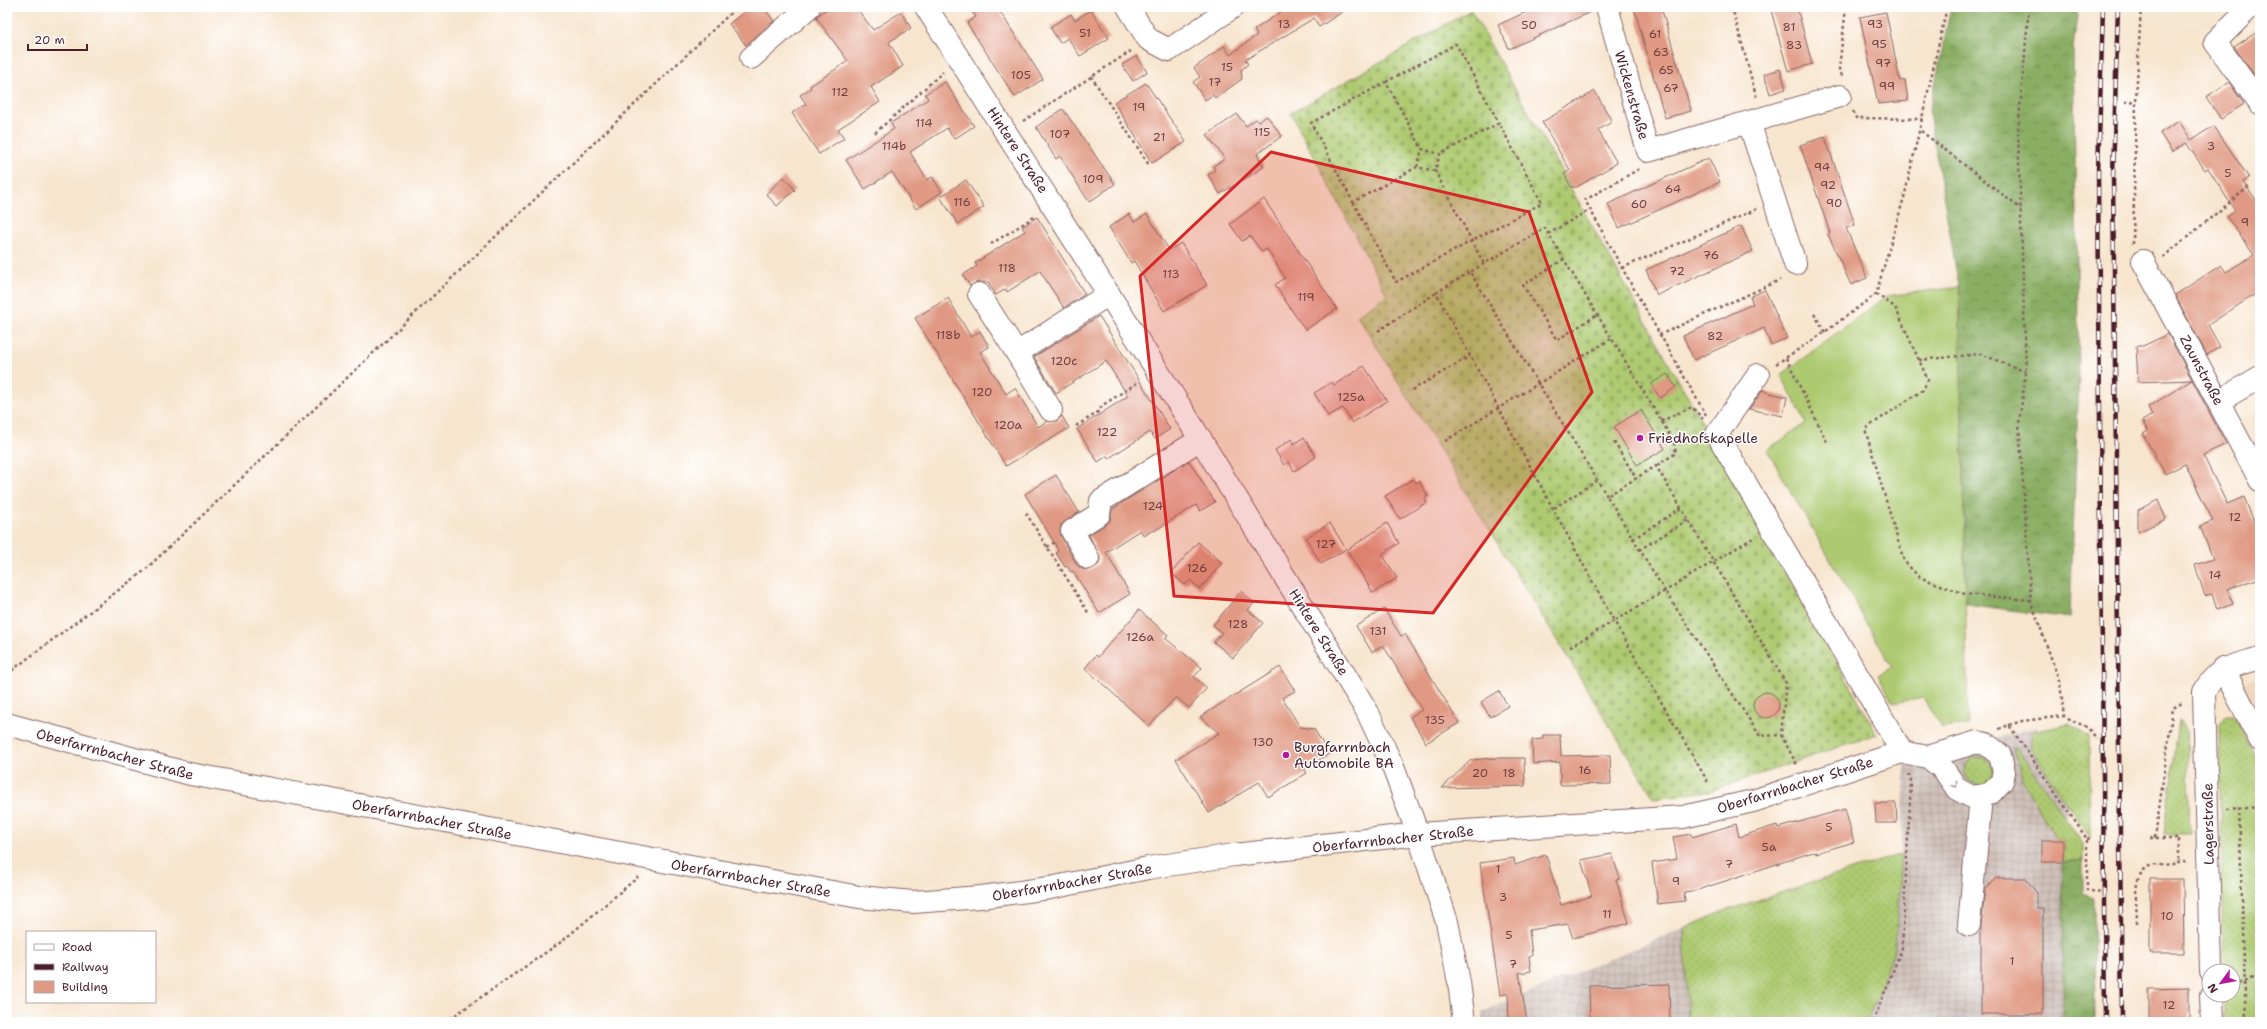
<svg xmlns="http://www.w3.org/2000/svg" width="2267" height="1029" font-family="'Shantell Sans',sans-serif">
<style>
.built{fill:#f2d5be}
.industrial{fill:url(#industrial-grid)}
.grass{fill:url(#grass-dots);stroke:#7c744e}
.forest{fill:url(#forest-crowns);stroke:#6a6647}
.cemetery{fill:url(#cemetery-stones);stroke:#7c744e}
.garden{fill:#adca71;stroke:#7c744e}
.building{fill:#e09982}
.lines{fill:none;stroke-linecap:round;stroke-linejoin:round}
.minor-casing{stroke:#876464;stroke-width:24}
.path{stroke:#876464;stroke-width:2.5;stroke-dasharray:3 3;stroke-linecap:butt}
.minor{stroke:#fff;stroke-width:22}
.rail-casing{stroke:#4a1f2b;stroke-width:4.5}
.rail{stroke:#fff;stroke-width:3;stroke-dasharray:9;stroke-linecap:butt}
.oneway{stroke:#ae9aa0}
.marked{fill:#d62828;fill-opacity:0.2;stroke:#d62828;stroke-width:3;stroke-linejoin:round}
.poi-dot{fill:#b5179e;stroke:#fff;stroke-width:1.5}
.labels{text-anchor:middle;stroke-width:3;stroke-linejoin:round;paint-order:stroke}
.number-label{font-size:12px;fill:#703e41}
.street-label{font-size:14px;fill:#4a1f2b;stroke:#fff}
.poi-label{font-size:14px;fill:#4a1f2b;stroke:#fff;text-anchor:start}
</style>
<defs>
<pattern id="industrial-grid" width="8" height="8" patternUnits="userSpaceOnUse"><rect width="8" height="8" fill="#cfc1ba"/><path d="M0 4h8M4 0v8" fill="none" stroke="#b3a5a0"/></pattern>
<pattern id="grass-dots" width="8" height="8" patternUnits="userSpaceOnUse"><rect width="8" height="8" fill="#adca71"/><path d="M2 2h.1M6 6h.1" fill="none" stroke="#96ad62" stroke-width="1.8" stroke-linecap="round"/></pattern>
<pattern id="forest-crowns" width="20" height="18" patternUnits="userSpaceOnUse"><rect width="20" height="18" fill="#8aae63"/><path d="M2 6a3 3 0 1 1 6 0M12 15a3 3 0 1 1 6 0" fill="none" stroke="#738d52"/></pattern>
<pattern id="cemetery-stones" width="16" height="16" patternUnits="userSpaceOnUse"><rect width="16" height="16" fill="#adca71"/><path d="M2 7V4a2 2 0 0 1 4 0v3zM10 15v-3a2 2 0 0 1 4 0v3z" fill="#96ad62"/></pattern>
</defs>
<rect width="100%" height="100%" fill="#fff"/>
<filter id="ink" filterUnits="userSpaceOnUse"><feTurbulence type="fractalNoise" baseFrequency=".025" numOctaves="2"/><feDisplacementMap in="SourceGraphic" scale="8" xChannelSelector="R" yChannelSelector="G"/><feConvolveMatrix kernelMatrix="1 2 1 2 8 2 1 2 1" color-interpolation-filters="sRGB"/></filter>
<filter id="wash" filterUnits="userSpaceOnUse"><feTurbulence type="fractalNoise" baseFrequency=".012" numOctaves="4" result="noise"/><feDisplacementMap in="SourceGraphic" scale="16" xChannelSelector="R" yChannelSelector="G"/><feGaussianBlur stdDeviation="0.9" result="paint"/><feColorMatrix in="noise" values="0 0 0 0 0 0 0 0 0 0 0 0 0 0 0 0 0 1.4 0 .05"/><feComposite in="paint" operator="in"/></filter>
<g filter="url(#wash)">
<rect width="100%" height="100%" fill="#f7e5ce"/>
<path class="built" d="M2260,677V719L2242,687L2247,681Z"/>
<path class="industrial" d="M2036,727L2070,772L2063,862V1022H1482V1012L1721,912L1901,854L1905,765Z"/>
<g class="grass">
<path d="M2226,715H2233L2260,764V1022H2224V995H2233V971H2223L2220,727Z"/>
<path d="M2179,721L2187,732L2190,834H2164Z"/>
<path d="M2070,724L2089,736L2090,838L2031,750V732Z"/>
<path d="M2017,748L2083,844V860L2063,862V840H2056L2022,779L2021,769L2012,749Z"/>
<circle cx="1979" cy="771" r="14"/>
<path d="M1901,854L1895,949L1867,1022H1688L1684,929L1721,912Z"/>
</g>
<g class="forest">
<path d="M1951,7H2078L2073,49L2079,372L2070,618L1966,604L1959,287L1929,113Z"/>
<path d="M2083,860V893L2094,898L2095,1022H2063V862Z"/>
</g>
<path class="cemetery" d="M1471,10L1877,734L1711,791L1654,798L1357,315L1387,295L1291,113Z"/>
<path class="garden" d="M1959,287L1968,725L1941,728L1923,697L1894,703L1878,675L1892,667L1767,450L1806,423L1781,375L1886,296Z"/>
<g id="blocks">
<g class="building">
<path d="M750,7H763L774,21L746,45L729,24Z"/>
<path d="M829,7H856L873,30L901,12L911,28L889,42L903,66L871,87L880,102L838,129L844,138L819,154L792,113L806,104L800,95L811,88L810,86L848,61L816,17Z"/>
<path d="M969,7H997L1043,79L1015,97L967,23L976,17Z"/>
<path d="M1288,7H1350L1319,27L1314,18L1245,60L1248,64L1241,70L1242,79L1215,98L1213,95L1205,100L1193,82L1200,77L1194,68L1224,46L1230,55L1257,35L1254,30Z"/>
<path d="M1537,7H1595V10L1509,49L1498,25Z"/>
<path d="M1634,7H1661L1691,111L1665,118Z"/>
<path d="M1770,7H1797L1812,64L1788,71Z"/>
<path d="M1091,10L1109,38L1080,56L1068,38L1060,43L1050,27L1071,14L1075,20Z"/>
<path d="M1886,12L1900,81L1905,80L1908,101L1878,104L1860,17Z"/>
<path d="M2260,30V83L2234,47Z"/>
<path d="M1137,56L1147,72L1133,81L1122,65Z"/>
<path d="M1780,69L1786,89L1770,94L1764,74Z"/>
<path d="M945,82L974,126L954,139L947,128L910,152L927,180L932,177L942,192L916,209L892,172L865,189L846,160L894,129L891,123L928,99L925,94Z"/>
<path d="M2229,82L2244,104L2221,119L2206,97Z"/>
<path d="M1146,83L1186,142L1152,163L1114,102Z"/>
<path d="M1595,91L1612,122L1598,130L1617,163L1577,187H1571L1564,174L1570,170L1542,122Z"/>
<path d="M1063,109L1115,184L1089,202L1060,156L1056,159L1036,127Z"/>
<path d="M1237,114L1246,126L1256,119L1258,122L1267,116L1282,136L1257,154L1264,167L1220,194L1208,175L1215,170L1213,166L1225,159L1207,135Z"/>
<path d="M2179,121L2191,140L2214,126L2249,178L2243,182L2260,205V291L2208,325L2220,347L2207,355L2175,295L2221,265L2226,272L2254,255L2227,217L2235,211L2208,168L2205,170L2186,143L2172,152L2160,133Z"/>
<path d="M1825,137L1855,225L1846,228L1867,278L1851,285L1828,234L1830,233L1800,145Z"/>
<path d="M1709,158L1720,182L1619,228L1608,204Z"/>
<path d="M784,177L795,190L777,206L766,194Z"/>
<path d="M966,180L984,207L958,224L940,197Z"/>
<path d="M1264,199L1337,309L1305,330L1275,285L1285,278L1267,249L1262,252L1250,236L1242,241L1230,224Z"/>
<path d="M1129,214L1134,222L1147,214L1169,250L1181,243L1207,285L1164,311L1134,261L1131,263L1109,227Z"/>
<path d="M1037,217L1085,294L1064,308L1040,271L1007,292L1006,289L996,295L988,282H978L970,286L963,275L977,266L975,263L1025,231L1022,227Z"/>
<path d="M1741,226L1753,251L1657,295L1646,270Z"/>
<path d="M1765,290L1787,338L1771,345L1764,328L1694,360L1683,336L1753,304L1750,297Z"/>
<path d="M948,298L971,337L980,331L989,347L980,352L1006,394L1015,388L1038,427L1047,421H1057L1062,416L1069,428L1006,466L915,318Z"/>
<path d="M1099,316L1170,429L1155,439L1150,432L1109,458L1107,456L1098,462L1077,429L1128,396L1106,361L1056,393L1034,357Z"/>
<path d="M2168,334L2226,444L2203,455L2227,504L2244,497L2260,537V578L2228,589L2233,604L2217,610L2212,594L2205,596L2195,565L2213,559L2200,526L2213,521L2185,464L2165,474L2143,434L2148,431L2142,421L2152,415L2148,407L2192,380L2138,382L2136,346H2143Z"/>
<path d="M1364,366L1387,401L1352,423L1343,408L1328,416L1314,393L1332,382L1334,385Z"/>
<path d="M1667,374L1676,387L1660,398L1651,384Z"/>
<path d="M1763,390L1769,393L1787,397L1783,416L1749,409Z"/>
<path d="M1641,410L1665,449L1637,465L1614,427Z"/>
<path d="M1304,437L1316,457L1294,471L1289,462L1284,465L1275,450L1292,439L1294,444Z"/>
<path d="M1189,461L1215,502L1200,511L1196,505L1154,531L1153,530L1144,536L1140,530L1106,552L1130,594L1099,613L1073,571L1071,572L1067,566L1065,567L1056,553L1058,551L1055,544L1025,494L1056,475L1079,512L1061,525L1060,531L1061,537L1077,565L1082,569L1089,570L1099,564L1100,558L1089,535L1106,524L1110,521L1112,510L1123,502Z"/>
<path d="M1413,479L1416,483L1419,481L1428,496L1425,498L1427,502L1400,519L1385,496Z"/>
<path d="M2158,500L2166,519L2138,532V510Z"/>
<path d="M1330,523L1346,549L1321,564L1306,538Z"/>
<path d="M1387,523L1399,543L1382,554L1397,578L1373,593L1347,550Z"/>
<path d="M1198,542L1222,563L1200,589L1190,580L1185,585L1171,573Z"/>
<path d="M1241,591L1254,603L1248,610L1263,623L1233,658L1214,642L1222,633L1213,625Z"/>
<path d="M1384,609L1401,636L1405,634L1459,723L1426,743L1410,717L1422,710L1383,645L1372,652L1356,626Z"/>
<path d="M1139,610L1168,635L1165,638L1202,668L1194,677L1207,688L1189,708L1176,697L1149,726L1085,668L1096,655L1098,657Z"/>
<path d="M1280,667L1295,691L1282,698L1300,727L1314,729L1329,754L1304,769L1307,773L1268,797L1259,782L1209,813L1176,759L1219,733L1200,717Z"/>
<path d="M1499,691L1508,706L1490,717L1481,702Z"/>
<circle cx="1766" cy="705" r="13"/>
<path d="M1543,735H1560L1561,756L1610,755L1611,784L1560,785V762L1533,764L1532,740L1543,739Z"/>
<path d="M1494,758H1524L1525,786L1442,788L1471,760Z"/>
<path d="M1875,803H1896L1897,823H1876Z"/>
<path d="M1845,809L1854,842L1816,853V851L1698,890L1684,892L1685,901L1658,904L1652,863L1677,859L1673,837L1691,834L1692,837L1736,824L1739,837L1777,825L1778,828Z"/>
<rect x="2042" y="840" width="21" height="22"/>
<path d="M1612,854L1620,879L1616,880L1629,923L1573,938L1568,924L1529,930L1532,955L1529,956L1531,971L1519,973L1527,1022H1509L1508,994L1500,995L1480,863L1514,858L1515,865L1546,855L1561,905L1592,896L1581,860Z"/>
<path d="M1996,878H2025L2037,893V908H2043V1014H1981V926L1985,889Z"/>
<path d="M2150,879H2183L2184,953H2150Z"/>
<path d="M1669,984L1670,1022H1590L1589,986Z"/>
<path d="M2189,988V1022H2149V989Z"/>
</g>
</g>
</g>
<g filter="url(#ink)">
<use href="#blocks" fill-opacity="0" stroke="#876464" stroke-width="1"/>
<g class="lines">
<g class="minor-casing">
<g id="minor">
<path d="M926,7L1183,411L1367,711L1393,767L1418,834L1447,922L1459,982L1464,1022"/>
<path d="M1128,7L1148,39L1169,50L1233,7"/>
<path d="M1607,7L1648,151L1840,96"/>
<path d="M2250,7L2215,42L2260,104"/>
<path d="M751,58L809,7"/>
<path d="M1749,122L1795,264"/>
<path d="M2143,261L2260,480"/>
<path d="M979,294L1017,353"/>
<path d="M1758,375L1717,434L1902,752"/>
<path d="M2219,401L2260,377"/>
<path d="M1051,410L1017,353L1109,294"/>
<path d="M1088,558L1072,531L1099,514L1101,501L1201,439"/>
<path d="M2223,668L2260,740"/>
<path d="M7,724L190,774L859,897L913,902L981,897L1050,888L1148,868L1234,855L1418,834L1683,817L1753,801L1902,752L1928,757L1977,742L1986,744L2000,755L2004,772L2002,781L1990,794L1972,797L1957,789L1944,770L1928,757"/>
<path d="M1969,925L1981,797"/>
<path d="M2211,971L2204,692C2218,666 2234,666 2260,658"/>
<path d="M2211,995L2212,1022"/>
</g>
</g>
<g class="path">
<path d="M1732,7L1757,99"/>
<path d="M2029,7L2018,131L2026,372L2019,424L2031,601L2060,683L2064,716L2088,728L2097,739"/>
<path d="M1091,76L1149,165"/>
<path d="M1842,76L1839,69L1846,7"/>
<path d="M1386,82L1456,44L1499,123"/>
<path d="M2125,102L2136,101"/>
<path d="M1853,111L1856,118L1923,119"/>
<path d="M1023,121L1131,51"/>
<path d="M1921,131L2021,209"/>
<path d="M875,133L943,72"/>
<path d="M1417,167L1422,149"/>
<path d="M1639,169L1585,200L1622,268L1706,415"/>
<path d="M1435,171L1417,167L1353,202L1311,123L1386,82L1422,149L1440,154L1435,171L1484,264"/>
<path d="M1353,202L1396,282L1542,203L1499,123L1440,154"/>
<path d="M1548,234L1591,209"/>
<path d="M991,244L1034,217"/>
<path d="M2133,244L2136,101L2141,7"/>
<path d="M2163,257L2251,185"/>
<path d="M1564,259L1523,285L1557,340L1597,315"/>
<path d="M1622,268L1757,209"/>
<path d="M1436,293L1470,272"/>
<path d="M1876,294L1895,307L1928,380L1923,390L1865,429L1904,561L1919,577L1965,594L2031,600"/>
<path d="M1814,314L1825,332"/>
<path d="M1378,331L1436,293L1614,621L1665,591L1760,736L1781,735L1797,765"/>
<path d="M1659,335L1780,280"/>
<path d="M1786,358L1827,442"/>
<path d="M1919,360L1981,354L2026,372"/>
<path d="M1776,364L1825,332L1876,294L1905,194L1947,7"/>
<path d="M1412,390L1470,356"/>
<path d="M1661,421L1692,407L1703,419"/>
<path d="M1076,426L1097,413L1103,405L1140,381"/>
<path d="M1445,441L1611,339"/>
<path d="M1614,442L1636,478"/>
<path d="M1607,496L1470,272L1545,228L1674,442L1676,453L1656,466"/>
<path d="M1554,508L1597,481"/>
<path d="M1026,513L1089,614"/>
<path d="M1753,538L1665,591L1607,496L1656,466L1786,683L1781,735"/>
<path d="M1633,539L1681,508"/>
<path d="M1047,547L1055,542"/>
<path d="M1639,550L1688,520"/>
<path d="M1570,647L1614,621L1708,782"/>
<path d="M7,674L144,571L737,7"/>
<path d="M2009,725L2022,721L2064,716"/>
<path d="M1999,729L2009,725L2087,839V890L2101,893"/>
<path d="M2239,808L2246,1022"/>
<path d="M2227,810L2260,807"/>
<path d="M2150,838H2179V861"/>
<path d="M2155,838L2173,708L2184,702"/>
<path d="M2087,839L2091,838"/>
<path d="M2137,923C2137,903 2130,873 2152,865C2158,862 2167,866 2173,864C2179,862 2181,861 2188,861"/>
<path d="M2233,983L2245,982L2260,974"/>
<path d="M445,1022L561,942L638,877"/>
<path d="M1873,1022L1902,948L1911,781L1909,774"/>
</g>
<use href="#minor" class="minor"/>
<g class="rail-casing">
<g id="rail">
<path d="M2103,7L2098,173L2105,1022"/>
<path d="M2118,7L2113,176L2122,1022"/>
</g>
</g>
<use href="#rail" class="rail"/>
</g>
<defs><path id="oneway-chevron" d="M-2-3.5L2.5 0L-2 3.5" fill="none" stroke-width="1.6" stroke-linecap="round" stroke-linejoin="round"/></defs>
<use class="oneway" href="#oneway-chevron" transform="translate(1955 785) rotate(52)"/>
</g>
<path class="marked" d="M1271,152L1529,212L1592,392L1433,613L1174,596L1140,276Z"/>
<g class="poi-dot">
<circle cx="1640" cy="438" r="4"/>
<circle cx="1286" cy="755" r="4"/>
</g>
<g class="labels">
<g class="number-label">
<text x="1284" y="28">13</text>
<text x="1875" y="28">93</text>
<text x="1529" y="29">50</text>
<text x="1789" y="31">81</text>
<text x="1085" y="37">51</text>
<text x="1655" y="38">61</text>
<text x="1879" y="48">95</text>
<text x="1794" y="49">83</text>
<text x="1661" y="56">63</text>
<text x="1883" y="67">97</text>
<text x="1227" y="71">15</text>
<text x="1666" y="74">65</text>
<text x="1021" y="79">105</text>
<text x="1215" y="86">17</text>
<text x="1887" y="90">99</text>
<text x="1671" y="92">67</text>
<text x="840" y="96">112</text>
<text x="1139" y="111">19</text>
<text x="924" y="127">114</text>
<text x="1262" y="136">115</text>
<text x="1060" y="138">107</text>
<text x="1159" y="141">21</text>
<text x="894" y="150">114b</text>
<text x="2211" y="150">3</text>
<text x="1822" y="171">94</text>
<text x="2228" y="177">5</text>
<text x="1093" y="183">109</text>
<text x="1828" y="189">92</text>
<text x="1673" y="193">64</text>
<text x="962" y="206">116</text>
<text x="1834" y="207">90</text>
<text x="1639" y="208">60</text>
<text x="2245" y="226">9</text>
<text x="1711" y="259">76</text>
<text x="1007" y="272">118</text>
<text x="1677" y="275">72</text>
<text x="1171" y="278">113</text>
<text x="1306" y="301">119</text>
<text x="948" y="339">118b</text>
<text x="1715" y="340">82</text>
<text x="1064" y="365">120c</text>
<text x="982" y="396">120</text>
<text x="1351" y="401">125a</text>
<text x="1008" y="429">120a</text>
<text x="1107" y="436">122</text>
<text x="1153" y="510">124</text>
<text x="2235" y="521">12</text>
<text x="1326" y="548">127</text>
<text x="1197" y="572">126</text>
<text x="2215" y="579">14</text>
<text x="1238" y="628">128</text>
<text x="1378" y="635">131</text>
<text x="1140" y="641">126a</text>
<text x="1435" y="724">135</text>
<text x="1263" y="746">130</text>
<text x="1585" y="774">16</text>
<text x="1480" y="777">20</text>
<text x="1509" y="777">18</text>
<text x="1829" y="831">5</text>
<text x="1769" y="851">5a</text>
<text x="1729" y="868">7</text>
<text x="1498" y="873">1</text>
<text x="1676" y="885">9</text>
<text x="1503" y="901">3</text>
<text x="1607" y="918">11</text>
<text x="2167" y="920">10</text>
<text x="1509" y="939">5</text>
<text x="2012" y="965">1</text>
<text x="1513" y="968">7</text>
<text x="2169" y="1009">12</text>
</g>
<g class="street-label">
<text transform="translate(1632 95) rotate(74)" y="5">Wickenstraße</text>
<text transform="translate(1018 150) rotate(57)" y="5">Hintere Straße</text>
<text transform="translate(2202 370) rotate(62)" y="5">Zaunstraße</text>
<text transform="translate(1319 632) rotate(58)" y="5">Hintere Straße</text>
<text transform="translate(115 754) rotate(15)" y="5">Oberfarrnbacher Straße</text>
<text transform="translate(1795 785) rotate(-17)" y="5">Oberfarrnbacher Straße</text>
<text transform="translate(432 819) rotate(11)" y="5">Oberfarrnbacher Straße</text>
<text transform="translate(2208 824) rotate(-91)" y="5">Lagerstraße</text>
<text transform="translate(1393 839) rotate(-6)" y="5">Oberfarrnbacher Straße</text>
<text transform="translate(751 878) rotate(10)" y="5">Oberfarrnbacher Straße</text>
<text transform="translate(1072 882) rotate(-10)" y="5">Oberfarrnbacher Straße</text>
</g>
<g class="poi-label">
<text x="1648" y="443">Friedhofskapelle</text>
<text x="1294" y="752">Burgfarrnbach<tspan x="1294" dy="16">Automobile BA</tspan></text>
</g>
</g>
<rect width="2267" height="1029" fill="none" stroke="#fff" stroke-width="24"/>
<rect x="26" y="931" width="130" height="72" fill="#ffffff" stroke="#b7a5aa"/>
<rect x="34" y="944" width="20" height="6" fill="#ffffff" stroke="#b7a5aa"/>
<text x="62" y="951" font-size="12" fill="#4a1f2b">Road</text>
<rect x="34" y="964" width="20" height="6" fill="#4a1f2b" stroke="#b7a5aa"/>
<text x="62" y="971" font-size="12" fill="#4a1f2b">Railway</text>
<rect x="34" y="981" width="20" height="12" fill="#e09982" stroke="#b7a5aa"/>
<text x="62" y="991" font-size="12" fill="#4a1f2b">Building</text>
<g transform="translate(2221 983) rotate(238)"><circle r="19" fill="#ffffff" stroke="#b7a5aa"/>
<path d="M0-3L7 15L0 10L-7 15Z" fill="#b5179e"/>
<text y="-6" font-size="11" font-weight="bold" text-anchor="middle" fill="#4a1f2b">N</text>
</g>
<path d="M28 44v6h59v-6" fill="none" stroke="#4a1f2b" stroke-width="2"/>
<text x="34" y="44" font-size="12" fill="#4a1f2b" stroke="#ffffff" stroke-width="3" paint-order="stroke">20 m</text>
</svg>
